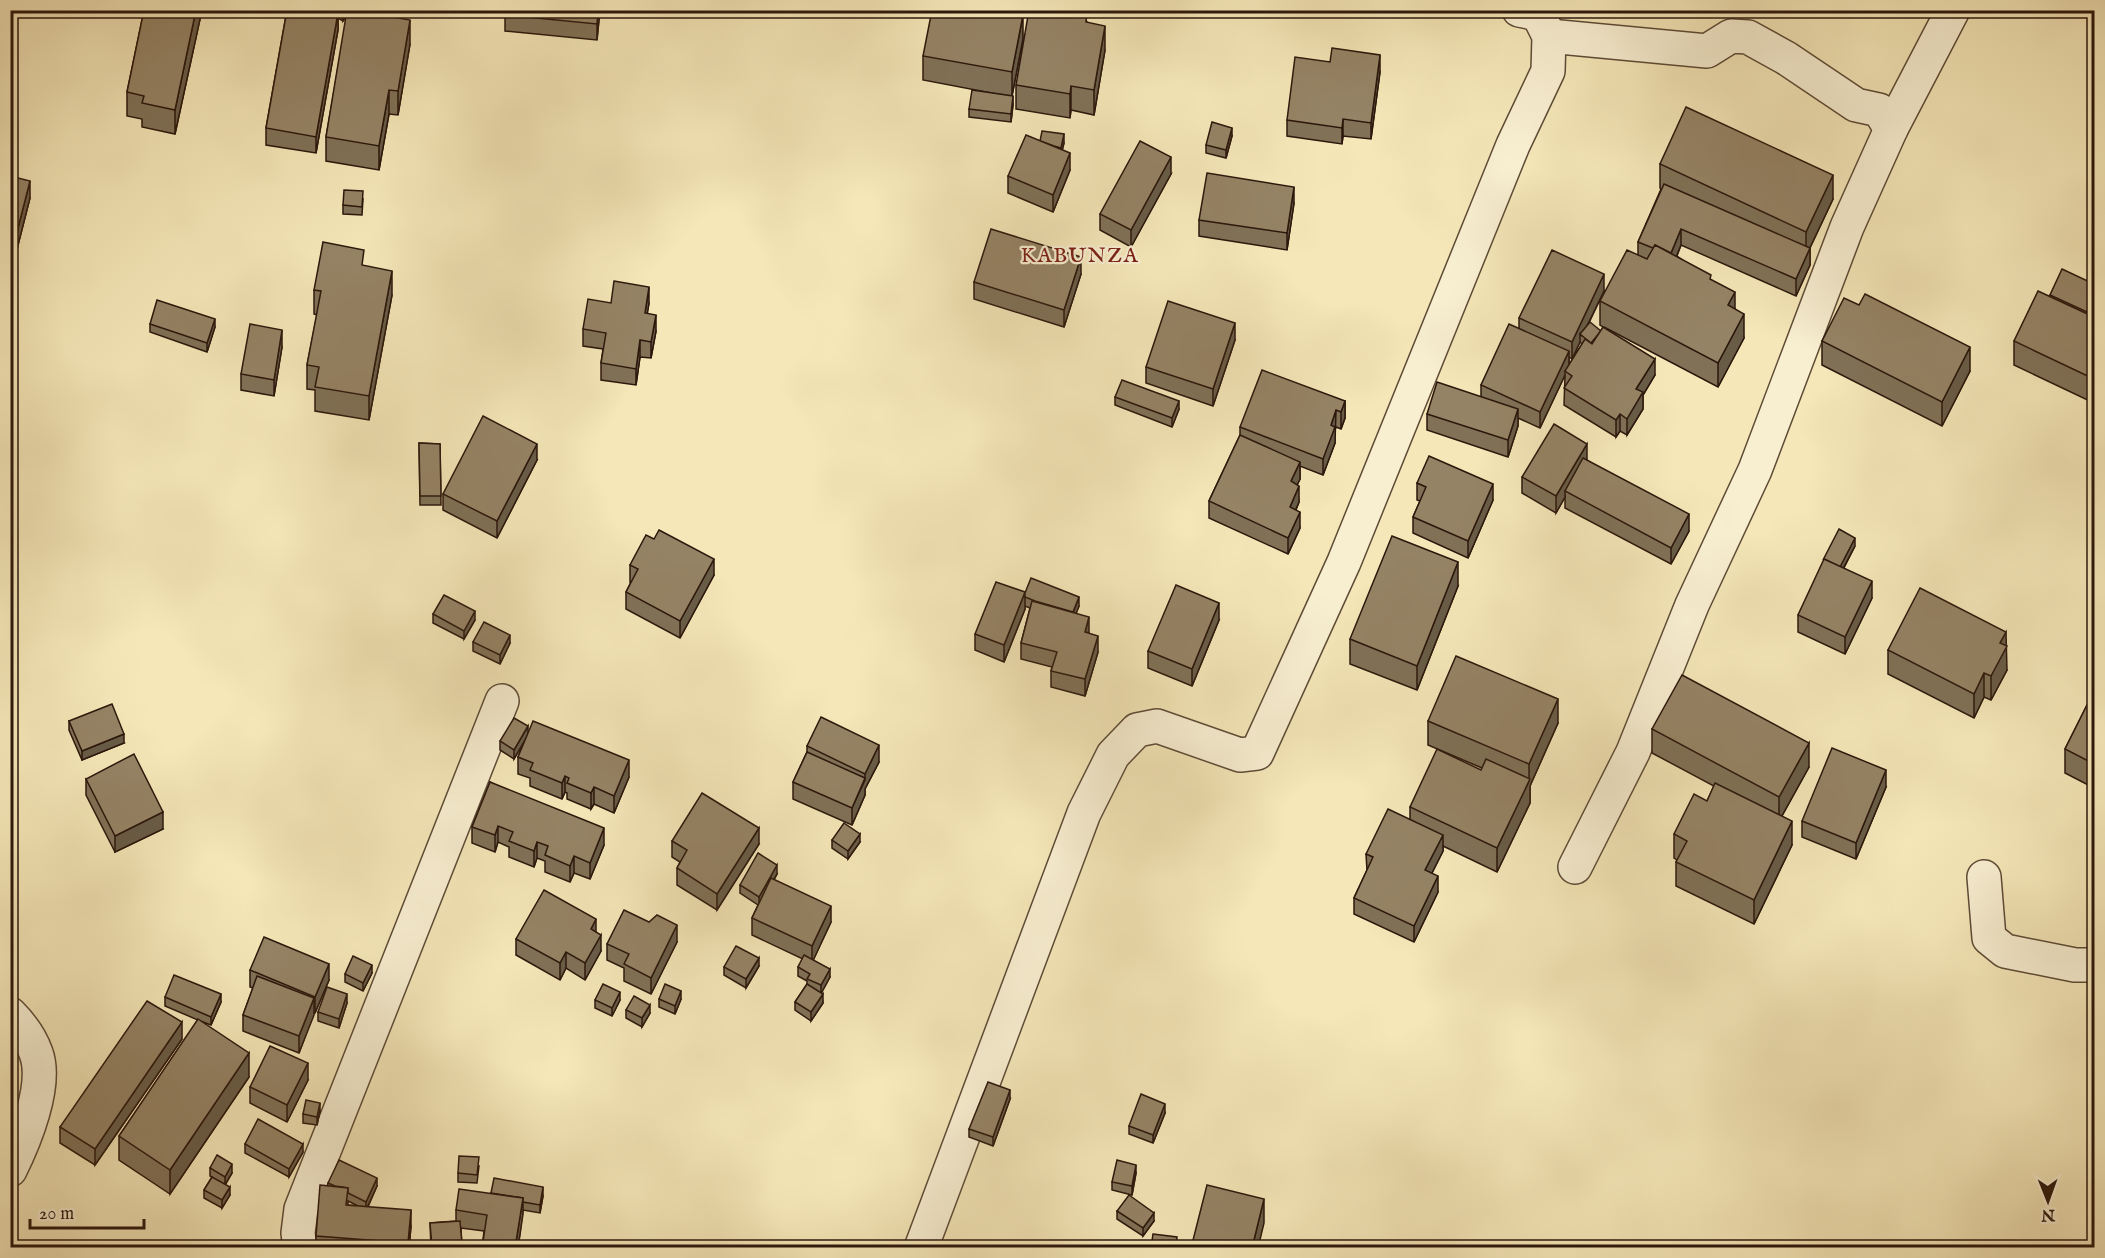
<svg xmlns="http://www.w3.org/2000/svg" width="2105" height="1258" font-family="'IM FELL English',serif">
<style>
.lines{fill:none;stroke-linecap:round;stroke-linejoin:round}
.street-casing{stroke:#5e4b37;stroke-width:36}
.street{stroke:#f8efd1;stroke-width:33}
.wall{fill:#807157;stroke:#2c170c;stroke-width:1.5;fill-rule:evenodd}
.shaded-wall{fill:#685c47;stroke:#2c170c;stroke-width:1.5}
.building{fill:#958365;stroke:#2c170c;stroke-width:1.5}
.labels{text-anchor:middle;stroke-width:4.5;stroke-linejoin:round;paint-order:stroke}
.quarter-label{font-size:21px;letter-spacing:1.5px;fill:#7a1f14;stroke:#f8efd1}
</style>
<rect width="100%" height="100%" fill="#f5e7b8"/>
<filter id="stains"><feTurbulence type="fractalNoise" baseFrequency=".00333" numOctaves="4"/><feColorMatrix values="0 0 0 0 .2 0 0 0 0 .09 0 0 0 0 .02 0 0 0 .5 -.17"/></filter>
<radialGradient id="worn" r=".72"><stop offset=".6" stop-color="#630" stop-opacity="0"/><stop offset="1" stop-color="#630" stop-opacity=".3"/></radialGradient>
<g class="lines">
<g class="street-casing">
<g id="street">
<path d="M1549,36L1707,51L1731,36L1748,37L1786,58L1856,105L1879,110L1891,129"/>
<path d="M1575,867L1633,752L1692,605L1755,470L1847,227L1891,129L1953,10"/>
<path d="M1984,877L1989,938L2005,951L2075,965H2094"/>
<path d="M10,1014C21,1025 31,1039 36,1053C48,1085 24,1142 10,1170"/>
<path d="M300,1248L298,1233L301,1209L502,701"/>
<path d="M921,1248L1084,813L1113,755L1137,730L1157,726L1240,755L1257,753L1344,562L1513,145L1548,71L1549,36L1538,14L1519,10"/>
</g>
</g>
<use href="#street" class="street"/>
</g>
<g class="wall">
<path d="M144,10H202L175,134L142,127V119L127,116V92Z"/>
<path d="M287,10H355L410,44L398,115L389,114L379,170L326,161V137L347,16L343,21L338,18V30L316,153L266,145V128Z"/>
<path d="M456,10H489L488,14Z"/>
<path d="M505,10H600L597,40L505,31Z"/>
<path d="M1020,10L1023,39L1012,96L1013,105L1011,122L969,117V109L1002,95L923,80V56Z"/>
<path d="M1081,10V12L1087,22L1105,50L1094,115L1071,110L1070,118L1016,109V85Z"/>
<path d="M1380,72L1371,139L1343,136L1342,144L1287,136V120Z"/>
<path d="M1232,136L1226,158L1206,153V145Z"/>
<path d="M1040,141L1064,143L1062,150L1070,170L1053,212L1008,193V176Z"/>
<path d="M1660,164L1833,199L1810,248V265L1796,296L1681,245L1677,256L1711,280L1735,309L1744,338L1718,387L1604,327L1655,375L1643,395V409L1627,435L1620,431L1616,437L1564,405L1565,375L1540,428L1518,418V426L1508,457L1427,430V414L1481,397V385L1519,328V318L1604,291L1588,325L1601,331L1603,327L1600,325V301L1638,255V242L1661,189L1660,188ZM1580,342L1582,344L1569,365V357L1572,359Z"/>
<path d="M1171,174L1131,247L1100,230V214Z"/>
<path d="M10,176L30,198L16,253L10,252Z"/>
<path d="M363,199L362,215L343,214V205Z"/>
<path d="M1294,203L1287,250L1199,236V220Z"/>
<path d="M364,266L392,295L369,420L315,411V390L307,389V365L317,315L314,314V290Z"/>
<path d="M1081,274L1064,327L974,299V282Z"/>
<path d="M2050,295L2094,306L2090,315L2094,317V403L2014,365V341L2050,296Z"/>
<path d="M611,303H649L647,313L656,331L651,358L640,357L636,385L601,380V363L603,349L583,346V329Z"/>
<path d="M150,324L215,327L207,352L150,332Z"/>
<path d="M1235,340L1213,406L1146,383V367Z"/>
<path d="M1822,341L1970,371L1942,426L1822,365Z"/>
<path d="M282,347L274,396L241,390V374Z"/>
<path d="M1115,397L1179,409L1172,427L1115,405Z"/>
<path d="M1345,401V418L1341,429L1336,427L1335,430V443L1323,475L1300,466V479L1297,485L1299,502L1296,510L1300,528L1288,554L1209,518V501L1240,435V427Z"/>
<path d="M419,443L440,444L441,505H420Z"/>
<path d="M537,460L497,538L443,510V494Z"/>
<path d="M1587,460L1689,531L1671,564L1565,508V497L1556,513L1522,493V477Z"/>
<path d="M1417,483L1493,500L1468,558L1413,533V517L1420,501L1417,500Z"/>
<path d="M1855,546L1844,568L1872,598L1845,654L1798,632V615Z"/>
<path d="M630,565L714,575L680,638L626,609V592L631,582H630Z"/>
<path d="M1458,586L1417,690L1350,664V639Z"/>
<path d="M1025,592L1079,606L1076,613L1089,633L1098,652L1085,696L1051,687V671L1052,667L1021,659V643L1030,608L1025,606V609L1004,662L975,650V634Z"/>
<path d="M433,614L475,620L464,639L433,623Z"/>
<path d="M1219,620L1192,686L1148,668V651Z"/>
<path d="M473,642L510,643L500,664L473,651Z"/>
<path d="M2094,643V666L2092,664V648Z"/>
<path d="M1888,650L2007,670L1991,700L1984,697L1974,718L1888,674Z"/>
<path d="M2094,691V788L2065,773V749Z"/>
<path d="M69,721L124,743L82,760L69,730Z"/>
<path d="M1428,721L1558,723L1530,786V803L1497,872L1443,846V851L1432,873L1438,892L1414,942L1354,914V898L1367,870L1366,854L1410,819V807L1481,770L1482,768L1428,745Z"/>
<path d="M1652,729L1809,767L1782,816L1792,845L1754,924L1676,886V862L1677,860L1674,858V834L1707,801L1714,786L1652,753Z"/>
<path d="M528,732L629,777L614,813L594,804L591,809L567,799V793L565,792L562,799L530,786V778L518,774V757L525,740L514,759L500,750V741Z"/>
<path d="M807,746L879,762L865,789V795L852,825L793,799V782L807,752Z"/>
<path d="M86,779L163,829L115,852L86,795Z"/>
<path d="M490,782L604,845L590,879L574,873L570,882L545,872V861L537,858L534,867L509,857V847L498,842L495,852L472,843V827Z"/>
<path d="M1886,787L1856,859L1802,837V821Z"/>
<path d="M832,840L860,842L848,859L832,848Z"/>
<path d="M672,841L759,844L717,910L677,885V868L680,862L672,857Z"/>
<path d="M777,874L774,880L831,922L813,960L830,977L821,993L823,1003L811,1021L795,1010V1002L807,984V981L798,976V967L803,959L752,935V918L758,905L740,893V885Z"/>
<path d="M596,932L601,951L585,980L566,968L560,980L516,955V939Z"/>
<path d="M677,942L651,994L624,981V968L607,960V944Z"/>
<path d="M759,966L746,988L724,975V967Z"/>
<path d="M250,970L329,980L315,1013H314L299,1053L243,1031V1015L253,988L250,987Z"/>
<path d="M372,973L363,991L345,982V974Z"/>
<path d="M165,997L221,1002L211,1025L203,1022L249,1077L170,1194L119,1160V1136L198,1020L165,1006Z"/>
<path d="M659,999H681L675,1014L659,1007Z"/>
<path d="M595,1000H620L612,1016L595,1008Z"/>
<path d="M347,1003L339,1028L318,1021V1012Z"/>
<path d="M626,1010L650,1013L642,1027L626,1018Z"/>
<path d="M182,1039L95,1165L60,1143V1127Z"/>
<path d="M308,1080L287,1122L250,1103V1087Z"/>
<path d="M1010,1099L993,1146L969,1137V1129Z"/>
<path d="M320,1111L317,1125L303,1123V1114Z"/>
<path d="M1165,1113L1153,1143L1129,1134V1126Z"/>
<path d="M245,1144L303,1152L289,1177L245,1153Z"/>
<path d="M479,1166L477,1183L458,1182V1173Z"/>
<path d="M210,1168L232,1173L225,1185L230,1195L222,1208L204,1198V1190L212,1177L210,1176Z"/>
<path d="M1136,1173L1132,1195L1112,1190V1182Z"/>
<path d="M328,1183L377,1186L368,1207L411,1226L409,1248H316V1236ZM348,1201L358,1206L348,1205Z"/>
<path d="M491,1193L543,1196L540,1213L523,1210L518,1248H482L484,1231L461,1228L462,1248H431L430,1223L456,1221V1210Z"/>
<path d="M1117,1211L1154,1221L1143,1236L1117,1219Z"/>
</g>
<g class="shaded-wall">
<path d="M196,10H202L175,134V110Z"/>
<path d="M344,10H350L343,21V13Z"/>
<path d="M598,10H600L597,40V24Z"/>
<path d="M338,13V30L316,153V137Z"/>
<path d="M1023,15V39L1012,96V72Z"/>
<path d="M410,20V44L398,115V91Z"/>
<path d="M1105,26V50L1094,115V90Z"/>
<path d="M1380,55V72L1371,139V123Z"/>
<path d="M1071,86V110L1070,118V94Z"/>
<path d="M389,90V114L379,170V146Z"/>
<path d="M1013,96V105L1011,122V114Z"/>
<path d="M1343,119V136L1342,144V128Z"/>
<path d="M1232,128V136L1226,158V150Z"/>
<path d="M1064,134V143L1061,156V148Z"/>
<path d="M1070,153V170L1053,212V195Z"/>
<path d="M1171,157V174L1131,247V230Z"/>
<path d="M1833,175V199L1806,256V232Z"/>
<path d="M30,181V198L16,253V236Z"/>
<path d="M1294,187V203L1287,250V233Z"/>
<path d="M1681,229V245L1670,272V256Z"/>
<path d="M1810,248V265L1796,296V279Z"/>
<path d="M1081,257V274L1064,327V310Z"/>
<path d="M392,271V295L369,420V396Z"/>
<path d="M1604,274V291L1582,336L1580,334V342L1572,359V342Z"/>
<path d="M649,287V303L645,329V313Z"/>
<path d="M1735,292V316L1728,305Z"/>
<path d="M2094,297V306L2087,321V312Z"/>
<path d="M1744,314V338L1718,387V363Z"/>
<path d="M656,315V331L651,358V342Z"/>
<path d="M215,319V327L207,352V343Z"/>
<path d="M1235,323V340L1213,406V389Z"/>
<path d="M282,330V347L274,396V380Z"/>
<path d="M640,340V357L636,385V369Z"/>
<path d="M1970,347V371L1942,426V402Z"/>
<path d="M1569,351V367L1565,371V375L1540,428V412Z"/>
<path d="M1655,359V375L1643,395V409L1627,435V419L1636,389Z"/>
<path d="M1179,401V409L1172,427V418Z"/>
<path d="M1345,401V418L1341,429V412Z"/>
<path d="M1518,409V426L1508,457V440Z"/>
<path d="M1336,410L1335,443L1323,475V459L1331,425Z"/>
<path d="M1620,414V431L1616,437V420Z"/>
<path d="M537,444V460L497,538V521Z"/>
<path d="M1587,444V461L1565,491V497L1556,513V496Z"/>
<path d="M1300,462V479L1291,498V481Z"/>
<path d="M1493,484V500L1468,558V541Z"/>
<path d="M1299,486V502L1290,523V507Z"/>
<path d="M1300,512V528L1288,554V538Z"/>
<path d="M1689,514V531L1671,564V548Z"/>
<path d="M1855,538V546L1839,576V568Z"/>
<path d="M714,559V575L680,638V621Z"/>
<path d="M1458,562V586L1417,690V666Z"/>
<path d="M1872,581V598L1845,654V637Z"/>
<path d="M1025,592V609L1004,662V645Z"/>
<path d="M1079,597V606L1072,624V616Z"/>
<path d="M1219,603V620L1192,686V669Z"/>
<path d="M475,611V620L464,639V631Z"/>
<path d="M1089,617V633L1085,632Z"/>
<path d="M2006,632L2007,670L1991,700V676L2000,643Z"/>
<path d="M510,635V643L500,664V655Z"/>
<path d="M1098,636V652L1085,696V679Z"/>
<path d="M1984,673V697L1974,718V694Z"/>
<path d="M1558,699V723L1530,786V803L1497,872V848L1529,781V764Z"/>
<path d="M528,726V735L514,759V750Z"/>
<path d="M124,734V743L82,760V751Z"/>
<path d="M1809,743V767L1779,821V797Z"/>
<path d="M879,745V762L865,789V795L852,825V808L865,780V774Z"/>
<path d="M629,760V777L614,813V796Z"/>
<path d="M1886,770V787L1856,859V843Z"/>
<path d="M565,776V792L562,799V783Z"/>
<path d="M594,787V804L591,809V793Z"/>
<path d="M163,812V829L115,852V836Z"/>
<path d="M1792,821V845L1754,924V900Z"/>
<path d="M498,826V842L495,852V835Z"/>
<path d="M604,828V845L590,879V863Z"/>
<path d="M759,828V844L717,910V894Z"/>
<path d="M860,834V842L848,859V851Z"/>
<path d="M1443,835V851L1425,887V870Z"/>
<path d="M537,842V858L534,867V851Z"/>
<path d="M574,856V873L570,882V866Z"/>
<path d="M777,865V874L759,905V897Z"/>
<path d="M1438,876V892L1414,942V926Z"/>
<path d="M831,906V922L812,963V946Z"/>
<path d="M596,919V936L591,929Z"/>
<path d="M677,925V942L651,994V978Z"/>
<path d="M601,935V951L585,980V963Z"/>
<path d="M566,952V968L560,980V963Z"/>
<path d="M759,958V966L746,988V979Z"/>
<path d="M329,964V980L315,1013V997Z"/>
<path d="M372,965V973L363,991V983Z"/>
<path d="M830,969V977L821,994V985Z"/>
<path d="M681,991V999L675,1014V1006Z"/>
<path d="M620,992V1000L612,1016V1008Z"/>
<path d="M221,994V1002L211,1025V1017Z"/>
<path d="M347,994V1003L339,1028V1019Z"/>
<path d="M823,994V1003L811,1021V1012Z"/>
<path d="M314,998V1015L299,1053V1036Z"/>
<path d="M650,1005V1013L642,1027V1018Z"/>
<path d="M182,1022V1039L95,1165V1149Z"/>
<path d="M249,1053V1077L170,1194V1170Z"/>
<path d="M308,1063V1080L287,1122V1105Z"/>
<path d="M1010,1090V1099L993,1146V1137Z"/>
<path d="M320,1103V1111L317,1125V1117Z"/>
<path d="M1165,1104V1113L1153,1143V1135Z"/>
<path d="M303,1144V1152L289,1177V1169Z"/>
<path d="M232,1164V1173L225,1185V1177Z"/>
<path d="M1136,1165V1173L1132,1195V1186Z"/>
<path d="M377,1178V1186L366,1210V1202Z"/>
<path d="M230,1187V1195L222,1208V1200Z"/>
<path d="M543,1187V1196L540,1213V1205Z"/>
<path d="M523,1198V1214L518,1248H515Z"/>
<path d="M1264,1199V1223L1258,1248H1252Z"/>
<path d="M411,1210V1226L409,1248H408Z"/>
<path d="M1154,1213V1221L1143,1236V1228Z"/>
</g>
<g class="building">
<path d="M144,10H196L175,110L142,103L144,96L127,92Z"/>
<path d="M287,10H325L338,13L316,137L266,128Z"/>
<path d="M347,10H355L410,20L398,91L389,90L379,146L326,137Z"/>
<path d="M505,10H598L597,24L505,15Z"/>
<path d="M932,10H1018V14L1023,15L1012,72L923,56Z"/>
<path d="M1029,10H1077V12L1087,13L1086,22L1105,26L1094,90L1071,86L1070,94L1016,85Z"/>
<path d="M1332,48L1380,55L1371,123L1343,119L1342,128L1287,120L1295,57L1330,62Z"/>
<path d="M972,90L1013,96L1011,114L969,109Z"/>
<path d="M1686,107L1833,175L1806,232L1660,164Z"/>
<path d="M1212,122L1232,128L1226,150L1206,145Z"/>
<path d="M1042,131L1064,134L1061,148L1054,146L1040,141Z"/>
<path d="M1026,135L1070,153L1053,195L1008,176Z"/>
<path d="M1140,141L1171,157L1131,230L1100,214Z"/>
<path d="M1207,173L1294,187L1287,233L1199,220Z"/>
<path d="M10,176L30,181L16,236L10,235Z"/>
<path d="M1664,184L1810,248L1796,279L1681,229L1671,253L1655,245L1653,248L1638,242Z"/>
<path d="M344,190L363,191L362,207L343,205Z"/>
<path d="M991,229L1081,257L1064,310L974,282Z"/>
<path d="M323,242L364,250L362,265L392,271L369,396L315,387L319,367L307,365L321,291L314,290Z"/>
<path d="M1655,245L1711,275L1710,279L1735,292L1728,305L1744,314L1718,363L1600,301L1627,250L1647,259Z"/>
<path d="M1552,250L1604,274L1572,342L1519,318Z"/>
<path d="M2062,269L2094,284V297L2087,312L2050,295Z"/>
<path d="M614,281L649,287L645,313L656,315L651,342L640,340L636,369L601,363L606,333L583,329L588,299L611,303Z"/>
<path d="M2038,291L2094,317V379L2014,341Z"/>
<path d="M1865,294L1970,347L1942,402L1822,341L1844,298L1859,305Z"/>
<path d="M157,300L215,319L207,343L150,324Z"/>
<path d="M1168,301L1235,323L1213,389L1146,367Z"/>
<path d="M1590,322L1601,331L1591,343L1580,334Z"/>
<path d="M250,324L282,330L274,380L241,374Z"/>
<path d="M1509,324L1569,351L1540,412L1481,385Z"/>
<path d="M1603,327L1655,359L1636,389L1643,392L1627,419L1620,414L1616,420L1564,388L1572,376L1565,371L1585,339L1592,344Z"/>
<path d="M1262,370L1345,401L1341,412L1336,410L1331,425L1335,427L1323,459L1240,427Z"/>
<path d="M1122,380L1179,401L1172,418L1115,397Z"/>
<path d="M1437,382L1518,409L1508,440L1427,414Z"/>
<path d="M483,416L537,444L497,521L443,494Z"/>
<path d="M1554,424L1587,444L1556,496L1522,477Z"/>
<path d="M1240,435L1300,462L1291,481L1299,486L1290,507L1300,512L1288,538L1209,501Z"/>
<path d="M419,443L440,444L441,496H420Z"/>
<path d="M1429,456L1493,484L1468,541L1413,517L1426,487L1417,483Z"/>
<path d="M1583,458L1689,514L1671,548L1565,491Z"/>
<path d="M1839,529L1855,538L1840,567L1824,559L1823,560Z"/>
<path d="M659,530L714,559L680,621L626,592L638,569L630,565L646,535L654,539Z"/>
<path d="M1392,536L1458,562L1417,666L1350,639Z"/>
<path d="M1824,559L1872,581L1845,637L1798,615Z"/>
<path d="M1031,578L1079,597L1073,612L1035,601L1025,597V593Z"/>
<path d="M996,582L1025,592L1004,645L975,634Z"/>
<path d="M1176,585L1219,603L1192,669L1148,651Z"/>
<path d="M1920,588L2006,632L2000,643L2007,646L1991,676L1984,673L1974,694L1888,650Z"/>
<path d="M444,595L475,611L464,631L433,614Z"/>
<path d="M1032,601L1089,617L1085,632L1098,636L1085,679L1051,671L1057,652L1021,643Z"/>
<path d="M484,622L510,635L500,655L473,642Z"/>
<path d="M1456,656L1558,699L1529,764L1428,721Z"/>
<path d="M1682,675L1809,743L1779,797L1652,729Z"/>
<path d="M2094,691V764L2065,749Z"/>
<path d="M112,704L124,734L82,751L69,721Z"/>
<path d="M821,717L879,745L865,774L807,746Z"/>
<path d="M514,718L528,726L514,750L500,741Z"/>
<path d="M533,721L629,760L614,796L594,787L591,793L567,783L569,778L565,776L562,783L530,770L533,763L518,757Z"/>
<path d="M1832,748L1886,770L1856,843L1802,821Z"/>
<path d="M1437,749L1481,770L1486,759L1530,779L1497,848L1410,807Z"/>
<path d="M807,752L865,778L852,808L793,782Z"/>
<path d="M134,754L163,812L115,836L86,779Z"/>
<path d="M490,782L604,828L590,863L574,856L570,866L545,855L548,846L537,842L534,851L509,841L513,832L498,826L495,835L472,827Z"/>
<path d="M1715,783L1792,821L1754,900L1676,862L1687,841L1674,834L1694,794L1707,801Z"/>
<path d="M702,793L759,828L717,894L677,868L687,850L672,841Z"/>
<path d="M1388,809L1443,835L1425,870L1438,876L1414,926L1354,898L1373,857L1366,854Z"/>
<path d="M844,823L860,834L848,851L832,840Z"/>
<path d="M758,853L777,865L759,897L740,885Z"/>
<path d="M771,878L831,906L812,946L752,918Z"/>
<path d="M544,890L596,919L591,929L601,935L585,963L566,952L560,963L516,939Z"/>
<path d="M624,910L649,922L657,915L677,925L651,978L624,964L629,954L607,944Z"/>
<path d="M264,937L329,964L315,997L250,970Z"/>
<path d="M736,946L759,958L746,979L724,967Z"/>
<path d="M804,955L830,969L821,985L807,979L810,974L798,967Z"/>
<path d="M353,956L372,965L363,983L345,974Z"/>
<path d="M174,975L221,994L211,1017L165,997Z"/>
<path d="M257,976L314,998L299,1036L243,1015Z"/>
<path d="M603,984L620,992L612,1008L595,1000Z"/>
<path d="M665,984L681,991L675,1006L659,999Z"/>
<path d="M807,984L823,994L811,1012L795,1002Z"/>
<path d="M327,987L347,994L339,1019L318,1012Z"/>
<path d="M634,996L650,1005L642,1018L626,1010Z"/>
<path d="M147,1001L182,1022L95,1149L60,1127Z"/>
<path d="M198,1019L249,1053L170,1170L119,1136Z"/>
<path d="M270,1046L308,1063L287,1105L250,1087Z"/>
<path d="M988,1082L1010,1090L993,1137L969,1129Z"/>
<path d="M1141,1094L1165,1104L1153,1135L1129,1126Z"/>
<path d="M306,1100L320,1103L317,1117L303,1114Z"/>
<path d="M258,1119L303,1144L289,1169L245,1144Z"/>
<path d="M217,1155L232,1164L225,1177L210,1168Z"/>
<path d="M459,1156L479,1157L477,1175L458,1173Z"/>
<path d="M339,1160L377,1178L366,1202L348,1193V1188L335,1186L328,1183Z"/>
<path d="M1117,1160L1136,1165L1132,1186L1112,1182Z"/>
<path d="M212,1177L230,1187L222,1200L204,1190Z"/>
<path d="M494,1178L543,1187L540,1205L523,1202V1198L491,1193Z"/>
<path d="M320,1185L348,1188L346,1205L411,1210L408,1243L316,1236Z"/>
<path d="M1207,1185L1264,1199L1252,1248H1191Z"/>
<path d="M459,1189L523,1198L515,1248H482L487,1215L456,1210Z"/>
<path d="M1129,1195L1154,1213L1143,1228L1117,1211Z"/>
<path d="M460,1221L462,1244L432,1247L430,1223Z"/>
<path d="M1153,1234L1177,1237L1176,1247L1166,1245L1165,1248H1151Z"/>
<path d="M1166,1245L1176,1248H1165Z"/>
<path d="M1482,1245L1490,1248H1481Z"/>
</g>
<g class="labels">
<g class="quarter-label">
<text x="1080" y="262">KABUNZA</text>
</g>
</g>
<rect width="2105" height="1258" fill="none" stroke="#f5e7b8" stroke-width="36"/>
<rect x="12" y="12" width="2081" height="1234" fill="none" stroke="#2c170c" stroke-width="3"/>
<rect x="18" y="18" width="2069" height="1222" fill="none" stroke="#2c170c" stroke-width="1.5"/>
<g transform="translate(2048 1201) rotate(179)" stroke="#f8efd1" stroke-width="4.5" paint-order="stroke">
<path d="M0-4.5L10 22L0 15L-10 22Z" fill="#2c170c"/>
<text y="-9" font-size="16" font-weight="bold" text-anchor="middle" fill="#2c170c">N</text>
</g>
<path d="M30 1219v9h114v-9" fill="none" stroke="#2c170c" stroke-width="3"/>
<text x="39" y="1219" font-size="18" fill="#2c170c" stroke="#f8efd1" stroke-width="4.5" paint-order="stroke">20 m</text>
<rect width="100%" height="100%" filter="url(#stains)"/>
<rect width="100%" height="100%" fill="url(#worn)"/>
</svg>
